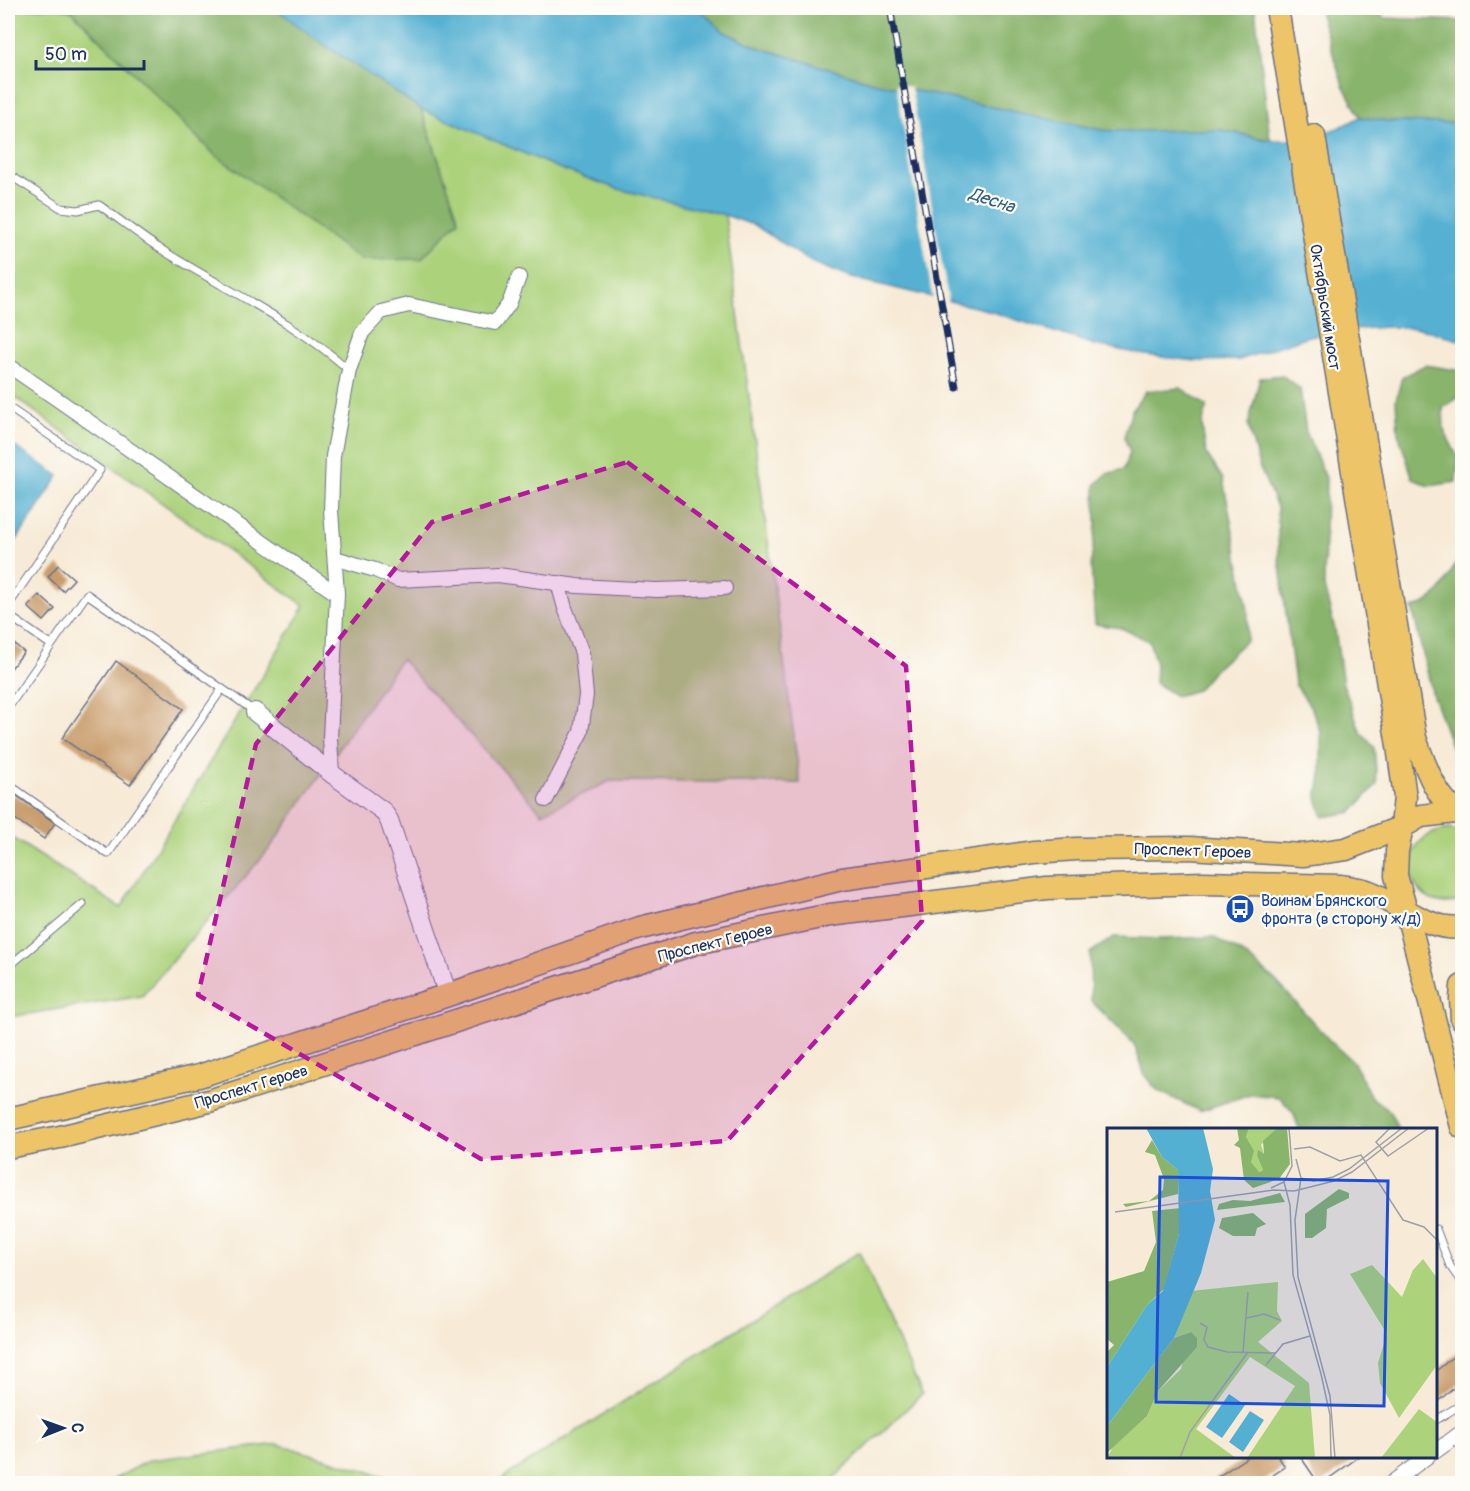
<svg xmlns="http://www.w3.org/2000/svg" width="1470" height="1491" font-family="Pangolin,sans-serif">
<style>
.green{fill:#acd27c;stroke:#64806d;stroke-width:1.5}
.forest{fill:#89b46c;stroke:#527265;stroke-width:1.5}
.water{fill:#54b0d2;stroke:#387098;stroke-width:1.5}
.pier{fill:#f7ebd7}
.building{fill:#c99e6e}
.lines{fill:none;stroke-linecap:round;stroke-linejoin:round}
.service-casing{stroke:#687188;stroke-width:9}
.minor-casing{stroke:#687188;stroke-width:16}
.tertiary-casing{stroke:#687188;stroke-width:20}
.primary-casing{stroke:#687188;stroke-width:25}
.service{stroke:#fff;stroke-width:7}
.minor{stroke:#fff;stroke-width:14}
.tertiary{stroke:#fff;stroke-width:18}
.primary{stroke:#eec469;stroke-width:22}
.rail-casing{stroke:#1b2f5e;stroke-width:7}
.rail{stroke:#fdfcf7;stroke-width:4.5;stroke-dasharray:14;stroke-linecap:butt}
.marked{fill:#b5179e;fill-opacity:0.2;stroke:#b5179e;stroke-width:4.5;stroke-dasharray:12 8;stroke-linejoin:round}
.labels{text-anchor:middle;stroke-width:4.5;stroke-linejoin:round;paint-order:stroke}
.street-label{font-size:16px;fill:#1b2f5e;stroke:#fdfcf7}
.transit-label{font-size:16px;fill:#164399;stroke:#fdfcf7;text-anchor:start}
.water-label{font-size:18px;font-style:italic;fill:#2f5c87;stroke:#fdfcf7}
.inset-road{fill:none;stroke:#9fa0a7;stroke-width:1.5}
.view{fill:#1d4ed8;fill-opacity:0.15;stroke:#1d4ed8;stroke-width:3}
.inset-edge{fill:none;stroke:#1b2f5e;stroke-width:3}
</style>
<rect width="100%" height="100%" fill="#fdfcf7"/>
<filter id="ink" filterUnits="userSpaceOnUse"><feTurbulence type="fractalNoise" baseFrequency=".0167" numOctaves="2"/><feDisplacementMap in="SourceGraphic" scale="12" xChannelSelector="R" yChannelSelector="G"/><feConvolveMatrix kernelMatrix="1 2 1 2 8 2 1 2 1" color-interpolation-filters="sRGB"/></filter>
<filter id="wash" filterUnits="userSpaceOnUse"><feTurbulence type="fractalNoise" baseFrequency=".008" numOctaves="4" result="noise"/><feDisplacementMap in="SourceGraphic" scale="24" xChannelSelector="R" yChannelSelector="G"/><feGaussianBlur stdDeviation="1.35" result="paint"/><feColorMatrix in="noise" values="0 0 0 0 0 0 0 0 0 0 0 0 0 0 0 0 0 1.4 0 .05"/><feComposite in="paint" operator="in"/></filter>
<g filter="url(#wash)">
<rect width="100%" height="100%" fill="#f7ebd7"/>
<g class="green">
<path d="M8,8H62L73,12L214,154L459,220L421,109L558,168L618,189L725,215L800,783L610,781L542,813L401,659L270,848L142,996L8,1017V835L121,908L305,606L8,392Z"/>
<path d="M1448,829L1462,832V900C1409,919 1385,839 1448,829Z"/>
<path d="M859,1252L922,1394L829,1483H495Z"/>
<path d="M278,1444L406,1483H107L150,1460Z"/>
</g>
<g class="forest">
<path d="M62,8H275L320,42L421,109L459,220L421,259L361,260L214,154L73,12Z"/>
<path d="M698,8H1255L1270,140L1222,130L1129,133L1101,130L873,82L760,48L724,32Z"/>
<path d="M1318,8H1375L1384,18L1462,21V122C1428,124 1393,123 1360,117L1343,85Z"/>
<path d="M1425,365L1462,371V395L1443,408L1444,430L1458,458L1456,482L1429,486L1413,479L1398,433L1396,400L1402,377Z"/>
<path d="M1282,375L1300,389L1306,432L1326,478L1324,587L1335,630L1343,684L1361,733L1374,747L1377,784L1352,812L1323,817L1317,798L1321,775V733L1312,709L1295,684L1279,558L1277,507L1259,466L1248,425L1260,378Z"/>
<path d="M1181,388L1207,406L1202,425L1206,453L1223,479L1248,610L1247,640L1214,670L1197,690L1176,696L1155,683L1156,664L1149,641L1121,628L1095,624L1091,564L1096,525L1095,485L1107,474L1124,469L1130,452L1124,437L1132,410L1146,391Z"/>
<path d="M1462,550V766L1454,753L1433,696L1412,608C1439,604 1452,572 1462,550Z"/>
<path d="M1114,937L1162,939L1213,937L1244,954L1278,983L1330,1041L1354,1063L1371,1097L1390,1111L1398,1129H1299L1293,1112L1279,1097L1250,1094L1200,1111L1158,1091L1145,1076L1134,1044L1091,1001L1090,953Z"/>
</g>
<g class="water">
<path d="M275,8H698L724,32L760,48L873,82L1101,130C1139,133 1175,129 1212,130C1234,130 1252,139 1271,140C1302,142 1334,132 1360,117C1393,123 1428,124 1462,122V341L1419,328L1386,327L1347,330L1309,336L1239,360L1195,361L1145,355L1095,345L983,309L848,277L811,262L756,226L725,215L618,189L558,168L421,109L320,42Z"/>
<path d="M8,442L59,476L8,553V441Z"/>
</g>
<path class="pier" d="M896,84L911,87L949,304L933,300Z"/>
<g id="blocks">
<g class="building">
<path d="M58,565L74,579L63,591L48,577Z"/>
<path d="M39,595L55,609L44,621L28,607Z"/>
<path d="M13,643L24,652L8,672V649Z"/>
<path d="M116,661L183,709L130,785L62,738Z"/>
<path d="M14,794L55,823L44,839L8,814V803Z"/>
<path d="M1460,1351L1462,1354V1381L1436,1403V1371Z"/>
<path d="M1249,1456H1278L1285,1467L1260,1484H1207Z"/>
<path d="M1300,1456H1360L1321,1484H1319Z"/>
</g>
</g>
</g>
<g filter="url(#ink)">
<use href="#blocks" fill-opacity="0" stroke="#687188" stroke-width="1.5"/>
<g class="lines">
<g class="service-casing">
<g id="service">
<path d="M8,174L61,208L78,210L99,205C119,219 139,235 159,248C223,289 292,319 349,370"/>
<path d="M8,407L100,470L8,606"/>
<path d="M8,615L51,645"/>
<path d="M8,708L87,594L254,711"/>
<path d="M8,784L108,854L222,689"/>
<path d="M8,967L83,904"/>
<path d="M1436,1229L1450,1266L1462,1283"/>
<path d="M1436,1420L1462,1404"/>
</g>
</g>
<g class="minor-casing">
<g id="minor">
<path d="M8,365L337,594"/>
<path d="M335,558L375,570L398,580L498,575L577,586L656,590L725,588"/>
<path d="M332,774L330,738L337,594L331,510L333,456L349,370L362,333L381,312L409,305L495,323L509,304L519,277"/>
<path d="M546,800L581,732L586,695L582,653L565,608L558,583"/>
<path d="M1436,1451L1462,1432"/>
<path d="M1390,1484L1428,1456"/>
</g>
</g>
<g class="tertiary-casing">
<path id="tertiary" d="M255,712L332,774L383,811L389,820L448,995"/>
</g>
<g class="primary-casing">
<g id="primary">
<path d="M1277,8L1398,746L1405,797L1402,827L1397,851L1396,876L1406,910L1462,1127"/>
<path d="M1314,136L1415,738C1425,765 1436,801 1462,815"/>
<path d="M1462,986L1461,999L1462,1020"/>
<path d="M8,1119L199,1076L448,995L640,928L842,879L1034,852L1077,849L1189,848L1303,855L1346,849L1402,827L1421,816L1455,812"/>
<path d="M8,1147L60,1137L209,1101L696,943L830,915L1047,888L1203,883L1341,886C1348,887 1357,888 1364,890C1396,900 1427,932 1462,927"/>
</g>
</g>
<use href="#service" class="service"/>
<use href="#minor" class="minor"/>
<use href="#tertiary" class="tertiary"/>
<use href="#primary" class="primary"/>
<g class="rail-casing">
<path id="rail" d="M890,8L956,387"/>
</g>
<use href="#rail" class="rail"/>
</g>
</g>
<path class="marked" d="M627,462L906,666L922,921L727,1141L481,1159L198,995L256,744L432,522Z"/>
<defs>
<g id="bus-disc" transform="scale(1.5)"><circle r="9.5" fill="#1a4fb4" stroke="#fdfcf7"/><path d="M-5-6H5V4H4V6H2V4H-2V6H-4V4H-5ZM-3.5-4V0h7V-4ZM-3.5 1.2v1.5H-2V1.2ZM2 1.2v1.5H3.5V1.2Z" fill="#fff"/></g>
</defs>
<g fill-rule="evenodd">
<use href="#bus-disc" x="1240" y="909"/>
</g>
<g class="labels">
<g class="street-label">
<text transform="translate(1326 307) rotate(81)" y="6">Октябрьский мост</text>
<text transform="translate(1193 850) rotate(2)" y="6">Проспект Героев</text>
<text transform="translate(715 942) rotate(-14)" y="6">Проспект Героев</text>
<text transform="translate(251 1086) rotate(-17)" y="6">Проспект Героев</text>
</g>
<g class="transit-label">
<text x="1261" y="906">Воинам Брянского<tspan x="1261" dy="18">фронта (в сторону ж/д)</tspan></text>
</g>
<g class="water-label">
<text transform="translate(992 200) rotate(18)" y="6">Десна</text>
</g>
</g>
<g transform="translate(1107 1128)">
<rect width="330" height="330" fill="#f7ebd7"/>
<path d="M142,0H170L154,17L157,26L150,28L156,42L151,44L144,34L139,9ZM316,131L330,150V237L292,290L273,255L271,235L280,206L243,146L265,137L295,169L306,142ZM171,154L170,183L175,193L151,214L202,255L208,330H140L188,258L143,229L89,301L129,330H0L6,319L40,288L51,263L74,241L84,204L67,210L84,163ZM312,281L330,294V330H274Z" fill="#acd27c"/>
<path d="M130,0H142L139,9L147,23L144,34L152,44L156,42L150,28L151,22L157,26L156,13L170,0H180L183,36L172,51L146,60L137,52L133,20L127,17L132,12ZM45,12L55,29L71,42V66L19,79L16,76L42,73L56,62L57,51L48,27L38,24ZM232,61L242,65V70L220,81L219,100L205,110H198V86ZM173,65L178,74L110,82L112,76L126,72L143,73ZM74,80L72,106L57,161L40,177L0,239V224L7,217L0,211V154L37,143L49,114L45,83ZM146,85L159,96L150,100L148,108H126L112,100L115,90ZM84,204L90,210V219L51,263L40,288L0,325V298L67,210Z" fill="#89b46c"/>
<path d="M39,0H96L106,41L103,63L108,92L94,145L67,210L0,298V239L40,177L56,163L72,106L71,42L55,29ZM122,266L138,277L115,310L99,299ZM143,283L157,292L136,324L122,314Z" fill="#54b0d2"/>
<path class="inset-road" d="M283,0L269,14L281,28L322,0M187,21L203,19L233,33L254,27L296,92L317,99L330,112M189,31L194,50L206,53L226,49L242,41L295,0M194,50L188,92L191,149L223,268L228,330M177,54L183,77L186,147L214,246L223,287L224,330M164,60L177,54L185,38L182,0M8,84L167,62L187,63L227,53L245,44L302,0M140,190L157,186L173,192M93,195L100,199L97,212L101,219L120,224L169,225M136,224L141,164M159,237L176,216L203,208M73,330L83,304L141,224"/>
<path class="view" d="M53,49L281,53L277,278L49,274Z"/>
<rect width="330" height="330" class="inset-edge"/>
</g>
<rect width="1470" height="1491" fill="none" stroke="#fdfcf7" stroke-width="30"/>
<g transform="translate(63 1428) rotate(89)" stroke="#fdfcf7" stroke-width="4.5" paint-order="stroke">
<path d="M0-4.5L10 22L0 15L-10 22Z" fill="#1b2f5e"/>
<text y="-9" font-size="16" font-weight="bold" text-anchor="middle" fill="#1b2f5e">С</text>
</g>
<path d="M36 60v9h108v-9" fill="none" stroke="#1b2f5e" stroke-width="3"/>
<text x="45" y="60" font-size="18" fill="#1b2f5e" stroke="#fdfcf7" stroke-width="4.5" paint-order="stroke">50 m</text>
</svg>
